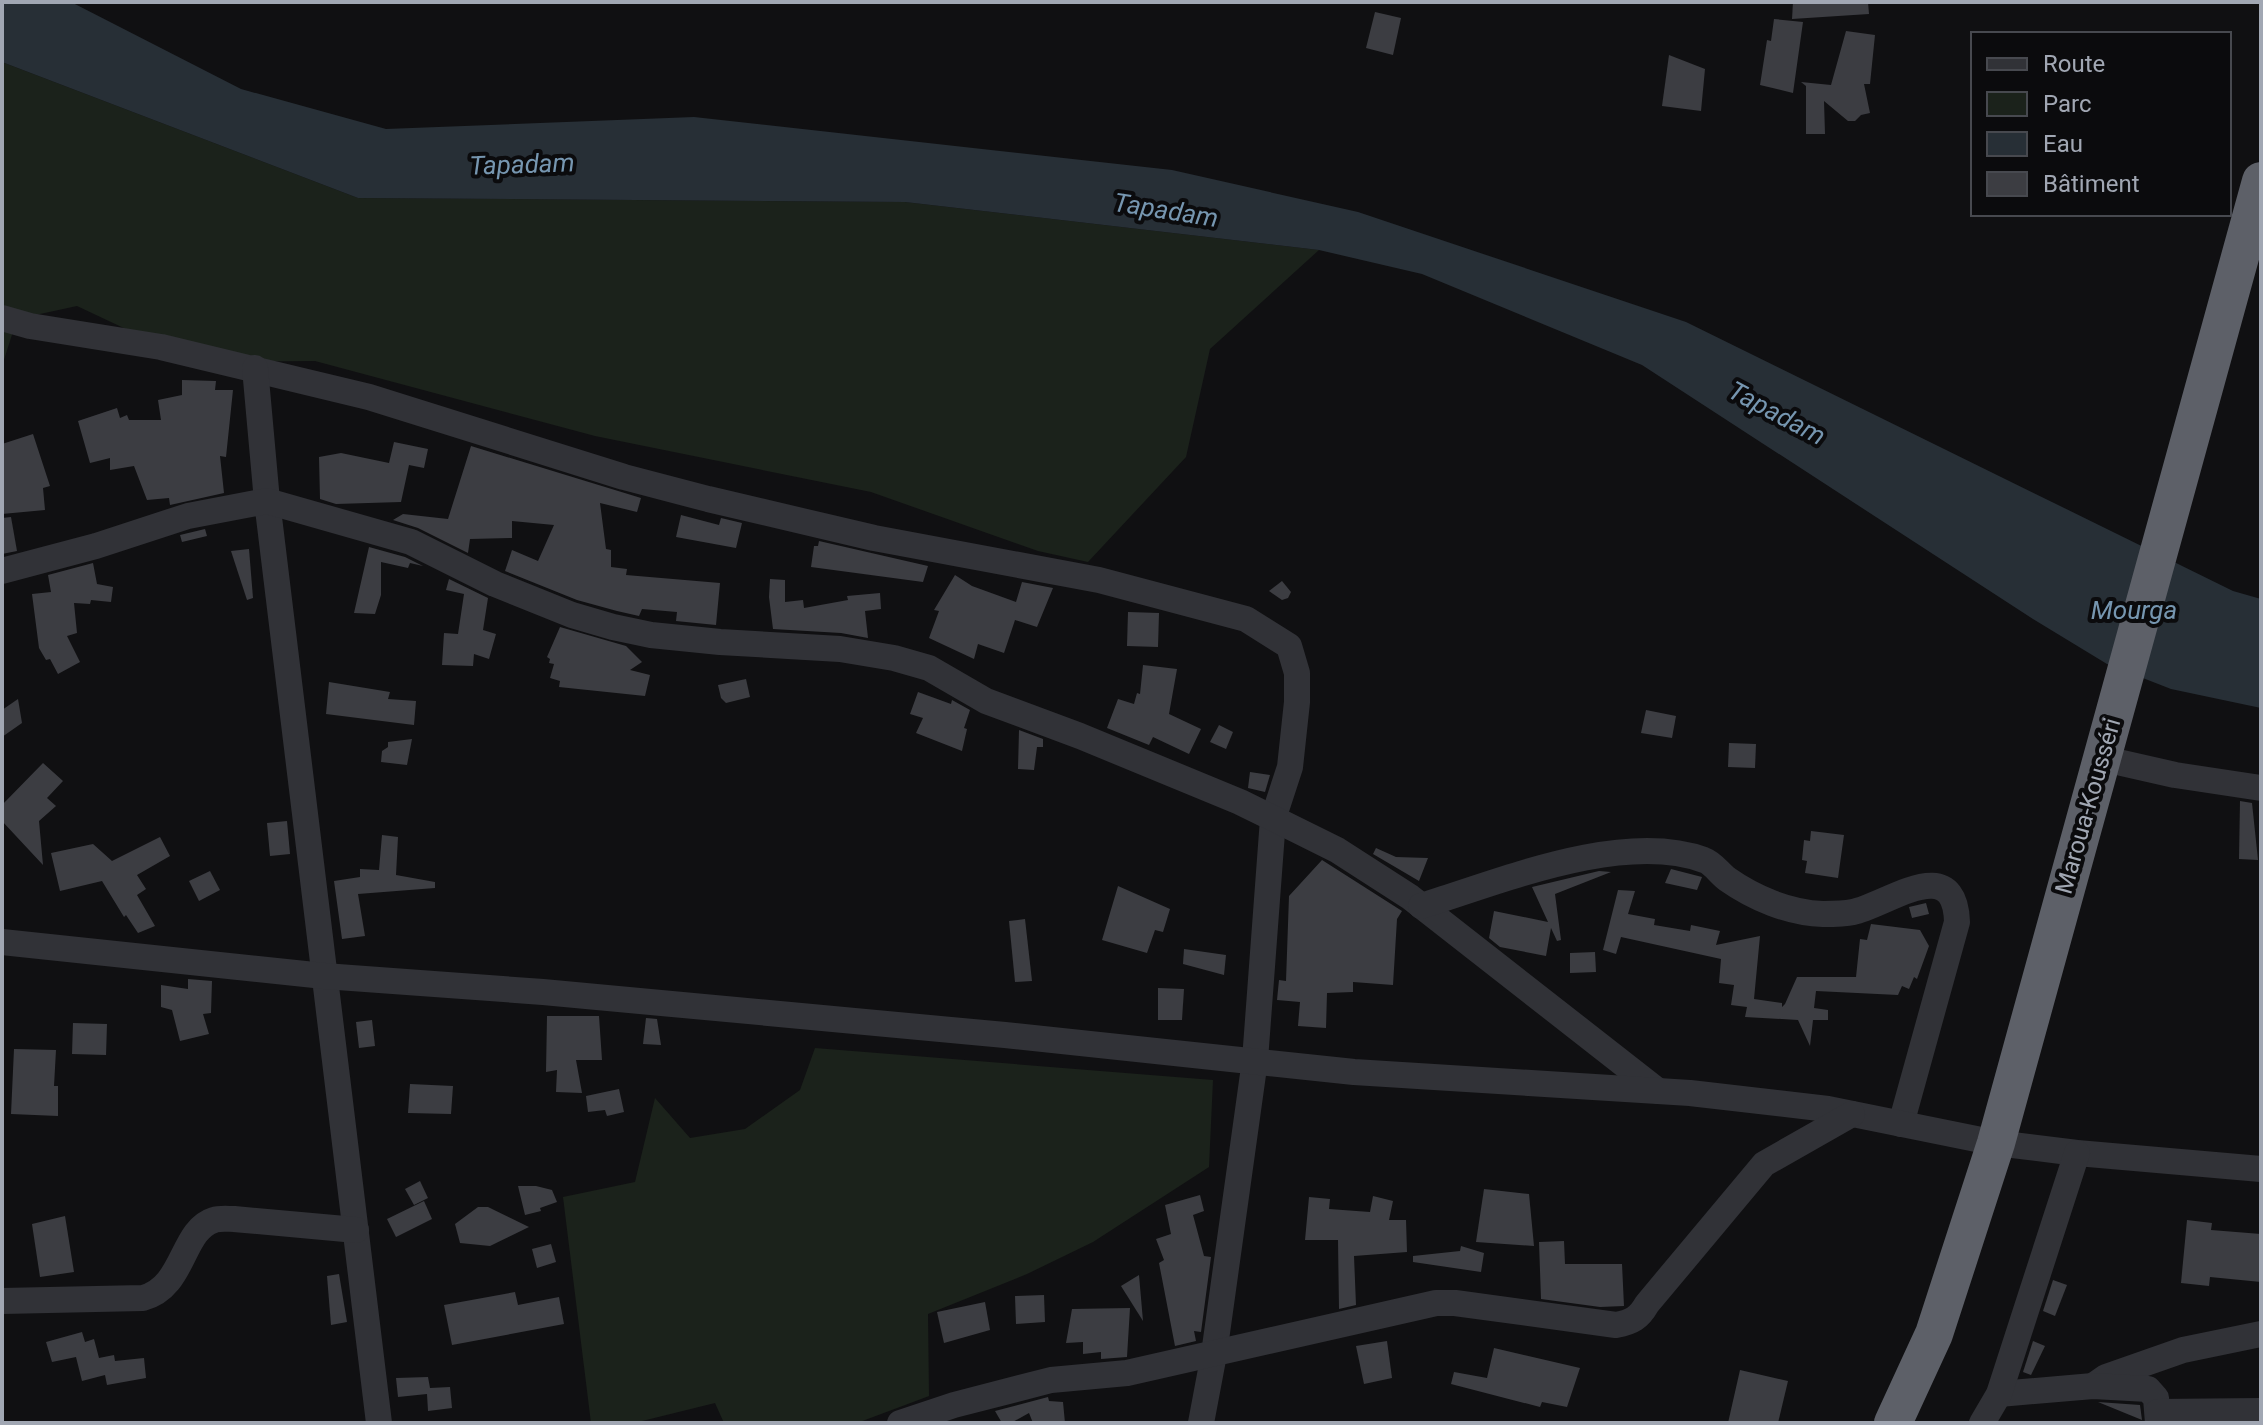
<svg xmlns="http://www.w3.org/2000/svg" width="2263" height="1425" font-family="Roboto,sans-serif">
<style>
.green{fill:#1b221b}
.water{fill:#272f36}
.building{fill:#3c3d42}
.lines{fill:none;stroke-linecap:round;stroke-linejoin:round}
.minor{stroke:#313237;stroke-width:26}
.highway{stroke:#5d6068;stroke-width:38}
.labels{text-anchor:middle;stroke-width:8;stroke-linejoin:round;paint-order:stroke}
.street-label{font-size:24px;fill:#a1a7b3;stroke:#0b0b0d}
.water-label{font-size:26px;font-style:italic;fill:#7696b0;stroke:#0b0b0d}
</style>
<rect width="100%" height="100%" fill="#101012"/>
<g class="green">
<path d="M2,62L358,198L905,202L1319,250L1210,349L1186,457L1088,562L1038,551L871,492L595,436L315,361L196,362L77,306L17,319L2,366Z"/>
<path d="M815,1048L1213,1080L1209,1167L1093,1242L1027,1274L928,1314L929,1396L857,1423H724L715,1403L634,1423H591L563,1197L635,1182L655,1098L690,1138L745,1129L800,1090Z"/>
</g>
<path class="water" d="M2,2H71L241,89L386,129L694,117L1172,170L1358,212L1686,322L2233,591L2261,599V708L2171,689L2107,664L2033,619L1642,365L1422,274L1319,250L905,202L358,198L2,62Z"/>
<g class="building">
<path d="M1793,2H1868L1869,14L1792,19Z"/>
<path d="M1375,12L1401,18L1393,55L1366,48Z"/>
<path d="M1774,19L1803,22L1793,93L1760,85L1767,40L1771,41Z"/>
<path d="M1846,31L1875,35L1870,84H1864L1870,113L1861,115L1855,121H1848L1824,101L1825,134H1806V86L1801,82L1831,85Z"/>
<path d="M1669,55L1705,69L1701,111L1662,106Z"/>
<path d="M182,380L216,381L215,390H233L226,457L220,456L224,493L170,505L169,498L147,500L134,466L110,470V458L90,463L78,421L117,408L120,418L127,415L129,420H161L158,400L182,395Z"/>
<path d="M33,434L50,486L43,488L45,510L2,514V444Z"/>
<path d="M394,442L428,449L424,468L409,465L401,502L336,504L320,499L319,457L341,453L389,463Z"/>
<path d="M471,446L641,498L637,512L600,503L606,549L611,550V567L627,569L626,575L720,583L716,625L676,621L677,612L642,609L639,616L617,611L577,600L505,571L512,550L538,561L554,525L512,521V538L470,539L468,553L418,528L393,520L403,514L448,519Z"/>
<path d="M681,515L719,525L721,518L742,523L736,548L676,537Z"/>
<path d="M11,517L17,551L2,554V518Z"/>
<path d="M205,529L207,536L182,542L180,535Z"/>
<path d="M819,541L928,566L923,582L811,567L814,546H818Z"/>
<path d="M369,547L405,557L423,566L410,563L408,568L381,562V595L375,614L354,613Z"/>
<path d="M249,549L253,598L247,600L231,551Z"/>
<path d="M93,563L97,584L113,587L111,602L91,600L90,604L74,603L77,633L67,636L80,662L58,674L50,659L46,660L39,648L32,594L51,592L48,575Z"/>
<path d="M955,575L972,586L1016,602L1022,582L1053,588L1037,627L1015,620L1004,653L978,644L974,659L929,638L939,611L934,610Z"/>
<path d="M449,579L488,598L483,630L496,634L489,659L474,654L473,666L442,665L444,633L458,634L464,594L446,590Z"/>
<path d="M770,579L785,580V602L803,600L804,608L848,600L847,596L880,593L881,609L865,611L868,638L841,633L773,629L769,597Z"/>
<path d="M1282,581L1291,592L1288,598L1282,600L1269,591Z"/>
<path d="M1128,612L1159,613L1158,647L1127,646Z"/>
<path d="M560,627L626,646L642,662L630,670L650,675L645,696L559,687L560,681L550,678L554,664L549,663L550,659L547,657Z"/>
<path d="M1143,665L1177,669L1169,714L1201,729L1189,754L1153,737L1149,745L1107,728L1118,699L1134,704L1137,693L1140,694Z"/>
<path d="M746,679L750,697L726,703L721,698L718,685Z"/>
<path d="M329,682L390,692L388,699L416,701L414,725L326,714Z"/>
<path d="M918,692L951,704L952,700L970,710L964,728L967,729L962,751L916,733L923,718L910,714Z"/>
<path d="M18,699L22,723L2,737V710Z"/>
<path d="M1646,710L1676,716L1672,738L1641,733Z"/>
<path d="M1219,725L1233,732L1226,749L1210,742Z"/>
<path d="M1019,730L1043,739V747H1037L1034,770L1018,769Z"/>
<path d="M412,739L407,765L381,762L382,751L388,747V742Z"/>
<path d="M1729,743L1756,744L1755,768L1728,767Z"/>
<path d="M43,763L63,781L47,798L56,806L39,821L43,865L2,821V805Z"/>
<path d="M1250,772L1270,775L1265,792L1248,788Z"/>
<path d="M2240,801L2252,803L2258,860L2239,859Z"/>
<path d="M287,821L290,854L270,856L267,823Z"/>
<path d="M1811,831L1844,835L1838,878L1805,873L1807,861L1802,860L1804,840L1810,841Z"/>
<path d="M382,835L398,837L396,875L435,882V888L358,894L365,936L342,939L334,881L360,877V869L379,870Z"/>
<path d="M160,837L170,856L137,875L146,889L137,895L155,926L138,933L126,915L124,917L102,881L60,891L51,853L93,844L112,861Z"/>
<path d="M1376,848L1396,857L1428,858L1419,881L1373,854Z"/>
<path d="M1322,860L1402,911L1397,919L1393,985L1353,982V992L1327,993L1326,1028L1298,1026L1300,1002L1277,1000L1279,980L1286,981L1289,896Z"/>
<path d="M1671,869L1702,877L1697,890L1665,883Z"/>
<path d="M210,871L220,890L199,901L189,881Z"/>
<path d="M1599,871L1611,872L1555,894L1561,940L1557,941L1551,928L1546,956L1500,947L1489,938L1494,911L1548,922L1532,887Z"/>
<path d="M1118,886L1170,909L1163,932L1155,930L1147,953L1102,940Z"/>
<path d="M1618,890L1635,891L1628,914L1655,919L1654,925L1690,931L1691,925L1720,931L1716,945L1760,936L1754,999L1782,1003V1007L1785,1004L1797,977H1856L1860,939L1867,940L1871,924L1920,930L1929,946L1917,979L1914,977L1909,989L1902,986L1898,995L1816,991L1814,1008L1828,1010V1020H1813L1810,1046L1798,1020L1745,1017L1747,1007L1731,1005L1734,985L1719,983L1721,959L1621,937L1616,954L1603,950Z"/>
<path d="M1926,903L1929,914L1912,918L1909,907Z"/>
<path d="M1025,919L1032,981L1015,982L1009,921Z"/>
<path d="M1184,949L1226,955L1224,975L1183,964Z"/>
<path d="M1595,952L1596,972L1570,973V953Z"/>
<path d="M188,979L212,981L211,1013L203,1014L209,1034L180,1041L172,1010L161,1007V985L188,989Z"/>
<path d="M1158,988L1184,989L1182,1020H1158Z"/>
<path d="M547,1016H599L602,1060H576L582,1093L556,1092L557,1070L546,1072Z"/>
<path d="M646,1018L657,1019L661,1045L643,1044Z"/>
<path d="M372,1020L375,1046L359,1048L356,1022Z"/>
<path d="M73,1023L107,1024L106,1055L72,1054Z"/>
<path d="M14,1049L56,1050L54,1086H58V1116L11,1114Z"/>
<path d="M410,1084L453,1086L451,1114L408,1113Z"/>
<path d="M619,1089L624,1112L607,1116L605,1110L588,1112L586,1096Z"/>
<path d="M420,1181L428,1198L414,1205L405,1189Z"/>
<path d="M518,1186H536L552,1190L557,1202L540,1208L541,1211L525,1215Z"/>
<path d="M1484,1189L1529,1194L1534,1246L1476,1242Z"/>
<path d="M1200,1195L1204,1211L1193,1215L1204,1256L1211,1257L1201,1332L1194,1331L1196,1341L1175,1346L1159,1263L1164,1260L1156,1239L1171,1234L1165,1205Z"/>
<path d="M1373,1196L1393,1201L1389,1220H1406L1407,1252L1354,1256L1356,1305L1339,1309L1338,1240H1305L1309,1197L1330,1199L1329,1209L1370,1212Z"/>
<path d="M424,1201L432,1219L396,1237L387,1219Z"/>
<path d="M478,1207H488L529,1227L490,1246L460,1243L455,1224Z"/>
<path d="M65,1216L74,1272L40,1277L32,1224Z"/>
<path d="M2187,1220L2212,1223L2211,1230L2261,1234V1282L2210,1277L2209,1286L2181,1283Z"/>
<path d="M1564,1241L1565,1264H1622L1624,1306L1600,1307L1541,1299L1539,1242Z"/>
<path d="M551,1244L556,1262L537,1268L532,1249Z"/>
<path d="M1461,1246L1484,1253L1481,1272L1413,1262V1256L1460,1251Z"/>
<path d="M339,1274L347,1322L331,1325L327,1276Z"/>
<path d="M1139,1275L1143,1321L1121,1286Z"/>
<path d="M2053,1280L2067,1285L2055,1316L2043,1311Z"/>
<path d="M515,1292L518,1305L559,1297L564,1324L452,1345L444,1305Z"/>
<path d="M1044,1295L1045,1322L1016,1324L1015,1296Z"/>
<path d="M985,1302L990,1330L944,1343L937,1312Z"/>
<path d="M1130,1308L1127,1357L1101,1359V1352L1083,1354V1342L1066,1343L1072,1309Z"/>
<path d="M82,1332L85,1342L94,1339L99,1358L114,1355L115,1361L144,1358L146,1378L107,1385L105,1375L82,1381L76,1357L52,1362L46,1342Z"/>
<path d="M1387,1341L1392,1378L1364,1384L1356,1346Z"/>
<path d="M2033,1341L2045,1346L2031,1375L2023,1372Z"/>
<path d="M1494,1348L1580,1368L1567,1407L1542,1402L1540,1407L1451,1384L1454,1372L1487,1378Z"/>
<path d="M1740,1370L1788,1381L1778,1423H1728Z"/>
<path d="M428,1377L430,1388L450,1387L452,1408L428,1411L427,1394L398,1397L396,1378Z"/>
<path d="M1048,1397L1049,1401L1063,1402L1065,1423H1033L1029,1413L1011,1423H1002L995,1411Z"/>
<path d="M2098,1402L2140,1405L2142,1420Z"/>
</g>
<g class="lines">
<g class="minor">
<path d="M2,318L30,326L161,347L369,397L624,477L708,499L874,538L1099,580L1246,619L1289,646L1297,673V702L1290,767L1273,819L1255,1060L1214,1354L1201,1423"/>
<path d="M255,368L267,501L379,1423"/>
<path d="M2,571L96,546L188,516L267,501L411,542L495,584L572,615L613,627L651,635L720,642L840,649L894,658L929,668L986,701L1080,736L1240,802L1337,850L1410,897L1658,1091"/>
<path d="M2100,758L2175,775L2261,788"/>
<path d="M1421,906C1499,882 1623,830 1704,860C1713,863 1719,873 1727,879C1754,898 1789,913 1823,914C1832,914 1844,914 1853,912C1887,905 1955,851 1957,922L1901,1124"/>
<path d="M2,942L324,976L543,992L1005,1035L1354,1072L1690,1093L1828,1109L1996,1143L2077,1153L2261,1169"/>
<path d="M2,1301L143,1298C185,1287 181,1230 214,1220C220,1218 228,1219 234,1219L356,1230"/>
<path d="M2096,1384L2106,1377L2183,1350L2261,1334"/>
<path d="M1999,1394L2093,1386L2148,1389L2156,1398L2158,1423"/>
<path d="M2158,1412L2261,1411"/>
<path d="M900,1423L954,1405L1051,1380L1127,1373L1436,1303H1455L1616,1325C1632,1322 1639,1318 1647,1304L1764,1164L1852,1114"/>
<path d="M1982,1423L1999,1394L2077,1153"/>
</g>
<path class="highway" d="M1893,1423L1934,1334L1996,1143L2261,181"/>
</g>
<g class="labels">
<g class="street-label">
<text transform="translate(2088 806) rotate(-74)" y="8">Maroua-Kousséri</text>
</g>
<g class="water-label">
<text transform="translate(522 164) rotate(-2)" y="9">Tapadam</text>
<text transform="translate(1166 210) rotate(9)" y="9">Tapadam</text>
<text transform="translate(1777 413) rotate(28)" y="9">Tapadam</text>
<text x="2134" y="619">Mourga</text>
</g>
</g>
<rect width="2263" height="1425" fill="none" stroke="#a1a7b3" stroke-width="8"/>
<rect x="1971" y="32" width="260" height="184" fill="#0b0b0d" stroke="#47494f" stroke-width="2"/>
<rect x="1987" y="58" width="40" height="12" fill="#313237" stroke="#47494f" stroke-width="2"/>
<text x="2043" y="72" font-size="24" fill="#a1a7b3">Route</text>
<rect x="1987" y="92" width="40" height="24" fill="#1b221b" stroke="#47494f" stroke-width="2"/>
<text x="2043" y="112" font-size="24" fill="#a1a7b3">Parc</text>
<rect x="1987" y="132" width="40" height="24" fill="#272f36" stroke="#47494f" stroke-width="2"/>
<text x="2043" y="152" font-size="24" fill="#a1a7b3">Eau</text>
<rect x="1987" y="172" width="40" height="24" fill="#3c3d42" stroke="#47494f" stroke-width="2"/>
<text x="2043" y="192" font-size="24" fill="#a1a7b3">Bâtiment</text>
</svg>
